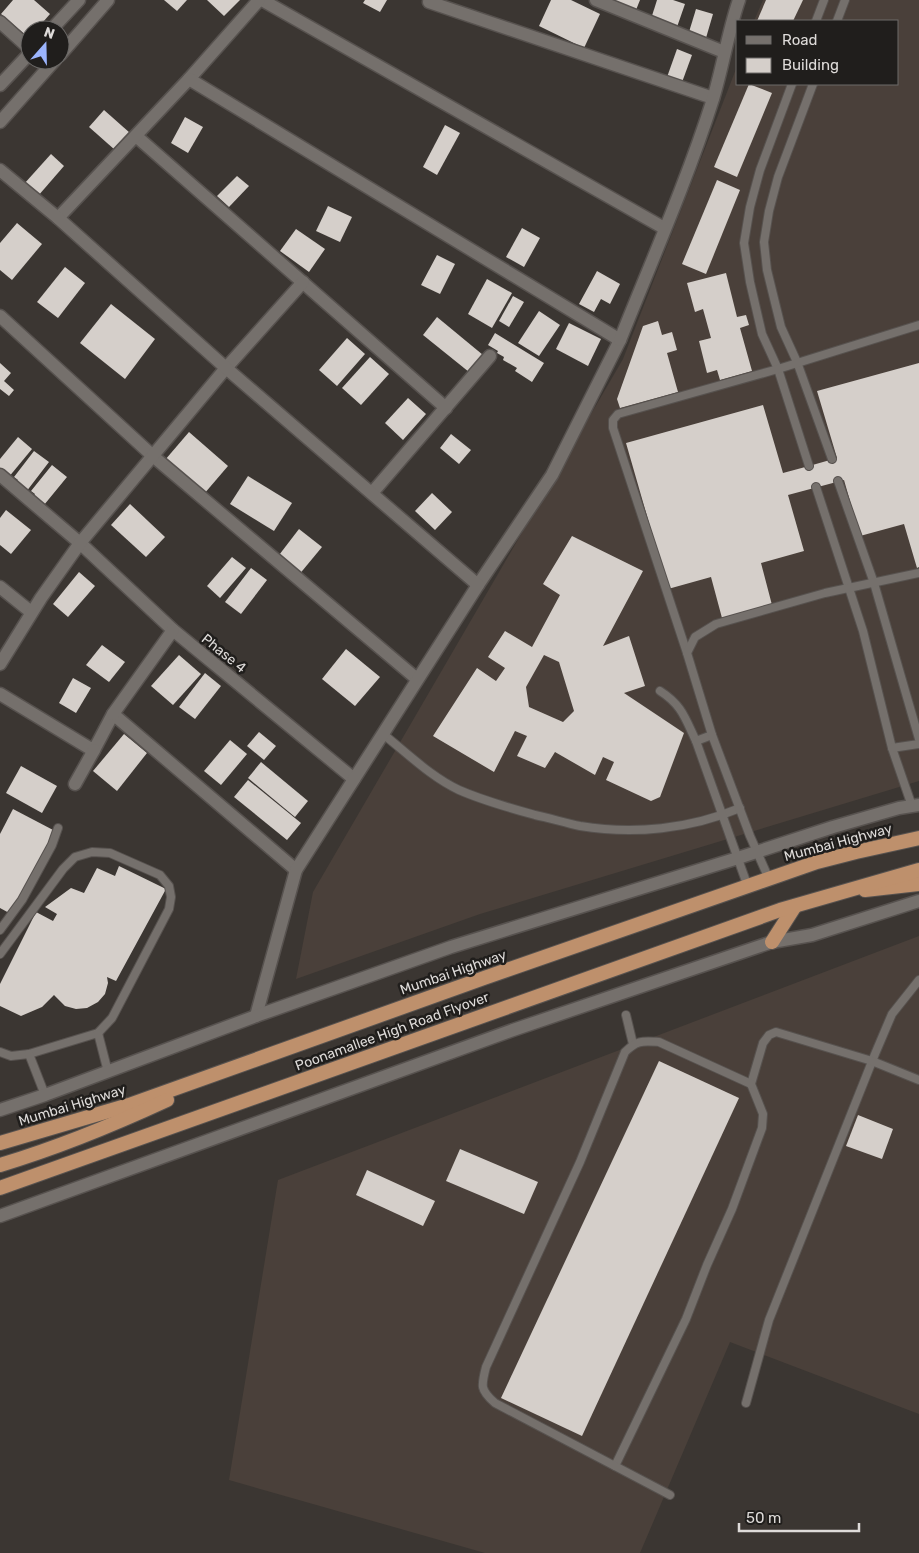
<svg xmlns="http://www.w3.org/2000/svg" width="919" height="1553" font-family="Rubik,sans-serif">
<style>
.built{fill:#4a403a}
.building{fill:#d5cfca;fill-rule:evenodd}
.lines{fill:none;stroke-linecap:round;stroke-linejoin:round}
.service-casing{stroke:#57524f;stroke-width:10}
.minor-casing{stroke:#57524f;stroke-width:15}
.tertiary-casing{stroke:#57524f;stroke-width:15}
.trunk-casing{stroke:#57524f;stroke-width:16}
.service{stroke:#75706c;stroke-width:8}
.minor{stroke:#75706c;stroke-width:12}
.tertiary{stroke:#75706c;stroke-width:12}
.trunk{stroke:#be906c;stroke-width:14}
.labels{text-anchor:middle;stroke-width:5;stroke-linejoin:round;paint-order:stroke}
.street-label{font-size:14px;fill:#dedbd9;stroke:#201e1c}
</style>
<rect width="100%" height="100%" fill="#3b3632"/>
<g class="built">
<path d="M763,0H919V781L480,914L296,979L313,892L623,359L738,64V84H898V21H754Z"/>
<path d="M919,936V1414L730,1342L640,1553H485L229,1480L278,1180Z"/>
</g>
<g class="building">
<path d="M13,0H34L50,14L36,30H30L29,38L1,14Z"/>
<path d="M164,0H187L177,11Z"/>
<path d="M207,0H240L224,16Z"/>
<path d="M365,0H387L380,12L363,3Z"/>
<path d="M551,0H571L600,14L584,48L539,26Z"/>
<path d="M613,0H640L636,10Z"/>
<path d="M657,0H673L685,4L677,27L651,19Z"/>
<path d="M766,0H803L793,21H757Z"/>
<path d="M696,9L713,14L706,38L689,32Z"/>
<path d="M677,49L692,55L681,85L666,80Z"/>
<path d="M749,84L772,93L737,177L714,167Z"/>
<path d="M104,110L130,133L115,150L89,127Z"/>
<path d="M185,117L203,127L188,153L171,143Z"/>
<path d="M445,125L460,133L437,175L423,167Z"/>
<path d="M51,154L64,166L38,196L24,184Z"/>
<path d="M237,176L249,186L229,207L217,196Z"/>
<path d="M717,180L740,190L706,274L682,264Z"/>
<path d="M328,206L352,217L340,242L316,231Z"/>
<path d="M17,223L42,244L12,280L0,270V243Z"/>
<path d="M522,228L540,238L524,267L506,257Z"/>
<path d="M296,229L325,249L309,272L280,251Z"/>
<path d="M437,255L455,264L440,294L421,285Z"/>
<path d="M65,267L85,283L58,318L37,302Z"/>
<path d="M597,271L620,284L610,304L601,299L594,312L579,304Z"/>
<path d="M726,273L737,317L746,315L749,325L740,328L752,371L720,380L717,370L707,373L699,341L711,338L703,309L695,312L687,283Z"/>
<path d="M487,279L512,293L492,328L468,314Z"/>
<path d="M513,296L524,302L509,327L499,321Z"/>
<path d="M111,304L155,339L125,379L80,343Z"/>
<path d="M539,311L560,325L539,356L518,343Z"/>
<path d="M437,317L483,355L469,372L423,335Z"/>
<path d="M658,321L662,335L672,332L677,350L667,353L678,392L620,408L617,399L643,326Z"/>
<path d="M569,323L601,339L588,366L556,349Z"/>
<path d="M495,333L544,363L532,382L515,371L517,368L503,360L504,357L497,353L498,351L488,345Z"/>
<path d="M347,338L365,354L337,386L319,370Z"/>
<path d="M370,357L389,374L361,405L342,388Z"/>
<path d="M0,363L11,373L4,381L14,390L9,396L0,389Z"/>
<path d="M919,363V567L917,568L904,524L860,536L844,480L788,495L804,551L761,563L772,605L722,618L711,577L668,589L626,443L763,405L783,473L809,466L837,458L817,391Z"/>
<path d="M408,398L426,414L403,440L385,423Z"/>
<path d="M189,432L228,466L204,494L165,460Z"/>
<path d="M451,434L471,450L459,464L440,448Z"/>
<path d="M18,437L32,449L8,478L0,471V459Z"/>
<path d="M34,451L49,462L26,492L15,483L18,480L14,477Z"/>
<path d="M52,465L67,477L44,505L33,497L35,494L31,491Z"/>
<path d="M248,476L292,503L274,531L230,504Z"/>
<path d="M432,493L452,512L435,530L415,511Z"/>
<path d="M130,504L165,537L146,557L111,525Z"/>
<path d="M6,510L31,530L11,554L0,545V518Z"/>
<path d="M299,529L322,547L298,576L276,559Z"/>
<path d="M572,536L643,571L603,646L629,636L645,686L624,693L684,733L660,797L651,801L606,780L614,762L603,757L595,775L555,752L545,768L517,756L527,736L515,731L494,772L433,736L477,668L496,681L505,668L488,657L505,631L532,647L560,595L543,584ZM544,655L559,662L574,711L563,722L529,707L526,687Z"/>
<path d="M232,557L246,568L220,598L207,586Z"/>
<path d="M251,568L267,580L241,614L225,602Z"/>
<path d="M79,572L95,586L68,617L53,604Z"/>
<path d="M102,645L125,662L109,682L86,665Z"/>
<path d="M346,649L380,677L355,706L322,679Z"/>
<path d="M179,655L201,674L173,705L151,686Z"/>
<path d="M205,673L221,686L195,719L179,707Z"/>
<path d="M73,678L91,688L76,713L59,703Z"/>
<path d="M259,732L276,746L264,760L247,746Z"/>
<path d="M124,734L147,753L117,791L93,771Z"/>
<path d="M230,740L247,754L221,785L204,771Z"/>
<path d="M261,762L308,801L295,817L248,778Z"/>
<path d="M21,766L57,786L42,813L6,793Z"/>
<path d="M248,780L301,823L287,840L234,797Z"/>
<path d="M13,809L55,831L11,914L0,908V834Z"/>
<path d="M119,866L166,889L116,981L107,977L108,983L105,994L98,1002L87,1008L76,1009L65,1006L54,995L42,1007L21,1016L0,1006V984L36,912L53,921L57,914L45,907L71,888L84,893L97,868L115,876Z"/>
<path d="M659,1061L739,1098L582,1436L501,1398Z"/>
<path d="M858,1115L893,1129L882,1159L846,1146Z"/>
<path d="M460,1149L538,1182L524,1214L446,1181Z"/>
<path d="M367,1170L435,1201L423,1226L356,1195Z"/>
</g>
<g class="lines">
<g class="service-casing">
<g id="service">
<path d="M816,21L824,0"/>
<path d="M837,21L845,0"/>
<path d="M792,84L760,170L750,207L744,243L750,282L762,334L778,369L809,466"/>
<path d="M813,84L778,177L769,211L764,242L767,270L781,327L797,362L832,459"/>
<path d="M838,481L874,583L919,739"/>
<path d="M816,487L863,631L892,748L912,806"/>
<path d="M687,653L613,428V420L618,414L778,369L919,325"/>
<path d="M660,691C682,705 685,718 696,741"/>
<path d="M383,734C407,753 431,777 459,790C484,801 510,808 535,815C550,818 565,823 580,826C634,835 690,829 740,808"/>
<path d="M712,735L696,741L748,887"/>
<path d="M892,748L919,744"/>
<path d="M769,879L750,836L712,735L687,653L695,637L716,624L825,593L919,573"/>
<path d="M0,930L22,900L52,845L58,828"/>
<path d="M0,954L63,869L75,857L92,852L110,853L160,875L169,886L171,897L169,909L112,1018L98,1033L29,1054L11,1056L0,1052"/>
<path d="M626,1015L633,1044"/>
<path d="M98,1033L108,1072"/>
<path d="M29,1054L45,1095"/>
<path d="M746,1403L769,1320L875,1054L892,1014L919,980"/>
<path d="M615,1466L686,1319L707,1265L732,1209L762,1128L763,1114L751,1084L763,1043L769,1035L776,1032L872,1061L919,1080"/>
<path d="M670,1495L495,1403C480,1390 481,1386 486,1367L580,1162L625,1052C637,1040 642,1041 659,1042L751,1084"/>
</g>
</g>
<g class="minor-casing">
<g id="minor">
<path d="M262,0L664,228"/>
<path d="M596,0L724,52"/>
<path d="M429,2L713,98"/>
<path d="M0,22L30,49"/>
<path d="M189,79L259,0"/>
<path d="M136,136L446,408"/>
<path d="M58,218L189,79L620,340L552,475L478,585"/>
<path d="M0,316L154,457L417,679"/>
<path d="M620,340C652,260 687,181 713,99C723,66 728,32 739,0"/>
<path d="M0,475L80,543L173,630L354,779"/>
<path d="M372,493L490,356"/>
<path d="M0,587L31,612"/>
<path d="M0,664L41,598L80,543L226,368L303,282"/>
<path d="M0,694L91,749L94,750L113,714L296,870"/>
<path d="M113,714L173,630"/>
<path d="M75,784L94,750"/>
</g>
</g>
<g class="tertiary-casing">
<g id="tertiary">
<path d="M51,30L79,0"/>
<path d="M60,55L108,0"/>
<path d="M0,85L30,53"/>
<path d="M0,122L55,60"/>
<path d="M0,170L58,218L226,368L478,585L296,870L256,1016"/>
<path d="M0,1110L45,1095L256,1016L451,947L738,858L833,827L899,808L919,805"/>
<path d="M0,1216L513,1030L772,942L812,935L919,901"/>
</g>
</g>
<g class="trunk-casing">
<g id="trunk">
<path d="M865,890L919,884"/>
<path d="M772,942L795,906"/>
<path d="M0,1143L129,1105L484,978L817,862L856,852L919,838"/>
<path d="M0,1165C57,1148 113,1125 167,1100"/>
<path d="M0,1188L780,910L919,870"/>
</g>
</g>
<use href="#service" class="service"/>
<use href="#minor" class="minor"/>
<use href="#tertiary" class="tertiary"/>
<use href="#trunk" class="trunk"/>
</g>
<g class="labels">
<g class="street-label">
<text transform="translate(224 653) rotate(39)" y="5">Phase 4</text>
<text transform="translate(838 842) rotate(-15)" y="5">Mumbai Highway</text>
<text transform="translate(453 972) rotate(-19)" y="5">Mumbai Highway</text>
<text transform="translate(392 1031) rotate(-20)" y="5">Poonamallee High Road Flyover</text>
<text transform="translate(72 1105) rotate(-17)" y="5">Mumbai Highway</text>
</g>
</g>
<rect x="736" y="20" width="162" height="65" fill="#201e1c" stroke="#6c6a68"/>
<rect x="746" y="36" width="25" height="8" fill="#75706c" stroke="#6c6a68"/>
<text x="782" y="45" font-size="15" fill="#dedbd9">Road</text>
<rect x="746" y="58" width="25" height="15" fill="#d5cfca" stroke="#6c6a68"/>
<text x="782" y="70" font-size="15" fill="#dedbd9">Building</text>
<g transform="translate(45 45) rotate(20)"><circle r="24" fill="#201e1c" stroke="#6c6a68"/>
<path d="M0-4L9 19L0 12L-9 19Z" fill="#9bb4fd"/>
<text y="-8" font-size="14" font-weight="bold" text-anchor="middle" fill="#dedbd9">N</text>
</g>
<path d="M739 1523v8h120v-8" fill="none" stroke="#dedbd9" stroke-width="2.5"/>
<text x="746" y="1523" font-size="15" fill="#dedbd9" stroke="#201e1c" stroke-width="4" paint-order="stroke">50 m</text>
</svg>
